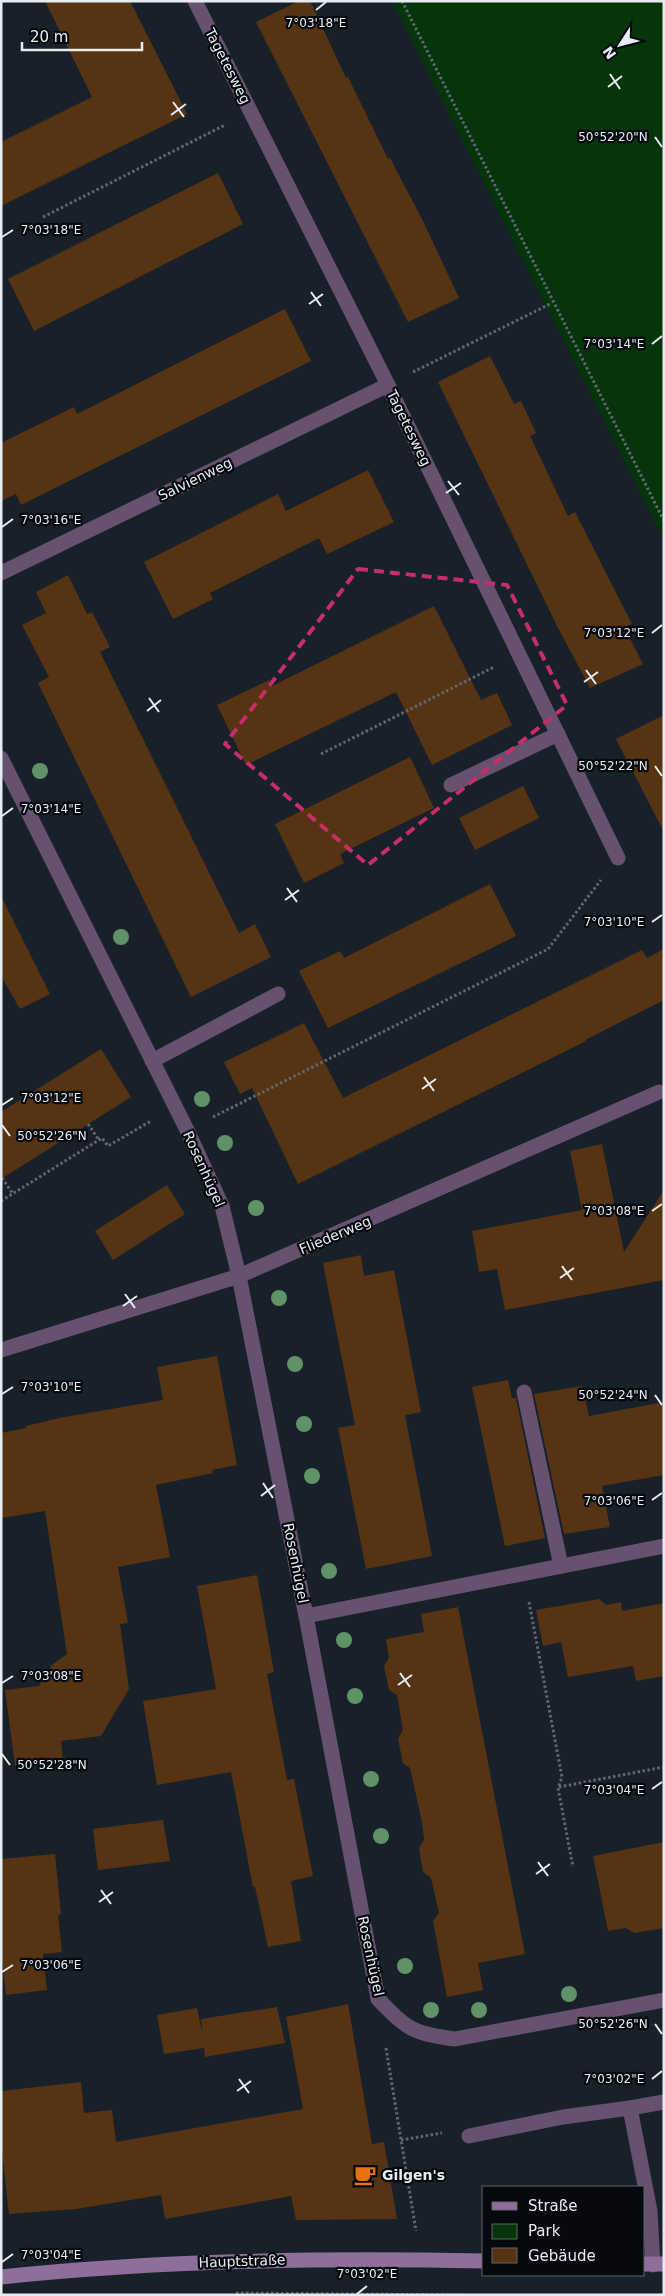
<svg xmlns="http://www.w3.org/2000/svg" width="665" height="2296" font-family="'DejaVu Sans',sans-serif">
<style>
.green{fill:#06340b}
.building{fill:#563413}
.lines{fill:none;stroke-linecap:round;stroke-linejoin:round}
.path{stroke:#60676f;stroke-width:3;stroke-dasharray:2.5 2.5;stroke-linecap:butt}
.lane{stroke:#66526f;stroke-width:15}
.street{stroke:#66526f;stroke-width:15}
.secondary{stroke:#8e6f9c;stroke-width:15}
.tree{fill:#609267}
.marked{fill:none;stroke:#c62d6a;stroke-width:4;stroke-dasharray:10 6;stroke-linejoin:round}
.ticks{fill:none;stroke:#e6ecf2;stroke-width:2}
.labels{text-anchor:middle;stroke-width:4.5;stroke-linejoin:round;paint-order:stroke}
.street-label{font-size:14px;fill:#e6ecf2;stroke:#06090d}
.poi-label{font-size:14px;font-weight:bold;fill:#e6ecf2;stroke:#06090d;text-anchor:start}
.ticks-label{font-size:12px;text-anchor:middle;fill:#e6ecf2;stroke:#06090d;stroke-width:4.5;stroke-linejoin:round;paint-order:stroke}
</style>
<rect width="100%" height="100%" fill="#182029"/>
<path class="green" d="M392,1H664V540Z"/>
<g class="building">
<path d="M45,1H130L187,114L1,206V142L92,97Z"/>
<path d="M299,1H310L346,78L348,77L388,159L390,158L423,221L459,298L408,322L256,22Z"/>
<path d="M218,173L243,224L34,331L8,279Z"/>
<path d="M285,309L311,361L21,505L16,494L1,501V443L74,407L77,414Z"/>
<path d="M490,356L514,404L521,401L536,433L530,436L568,516L575,512L632,624L624,627L643,664L590,688L558,628L438,382Z"/>
<path d="M368,470L394,522L327,554L319,538L210,593L213,599L173,619L144,562L278,494L286,511Z"/>
<path d="M68,575L87,614L92,612L110,647L100,652L239,933L255,924L271,957L191,997L38,683L49,677L22,625L46,613L36,592Z"/>
<path d="M434,606L481,700L497,693L512,725L432,765L396,692L246,765L217,705L269,680L272,686Z"/>
<path d="M664,715V832L616,739Z"/>
<path d="M410,757L434,808L340,854L344,863L304,883L275,824Z"/>
<path d="M523,786L539,818L475,850L459,818Z"/>
<path d="M490,884L516,936L328,1028L299,971L340,951L344,958Z"/>
<path d="M1,896L50,994L20,1009L1,976Z"/>
<path d="M664,949V1000L585,1040L586,1041L298,1184L252,1088L240,1094L224,1062L304,1023L343,1098L642,950L647,958Z"/>
<path d="M101,1049L131,1097L1,1179V1112Z"/>
<path d="M602,1144L624,1252L664,1190V1280L505,1310L497,1269L479,1272L472,1231L582,1210L570,1151Z"/>
<path d="M167,1185L185,1214L113,1260L95,1231Z"/>
<path d="M361,1255L364,1276L394,1270L421,1412L405,1415L432,1556L366,1569L338,1428L355,1425L323,1263Z"/>
<path d="M217,1356L237,1465L212,1470L213,1473L156,1485L170,1557L118,1567L128,1623L120,1624L129,1689L101,1736L61,1741L63,1760L15,1766L5,1690L39,1686L52,1665L67,1654L45,1511L1,1518V1433L26,1428V1426L59,1418L163,1400L157,1367Z"/>
<path d="M508,1380L512,1398H516L545,1538L505,1546L472,1387Z"/>
<path d="M582,1386L589,1416L664,1402V1475L602,1486L610,1527L564,1534L534,1394Z"/>
<path d="M257,1575L274,1672L267,1674L287,1780L294,1779L313,1876L291,1881L301,1941L268,1947L255,1887H253L231,1772L157,1785L143,1701L216,1689L197,1586Z"/>
<path d="M599,1599L606,1605L621,1602L622,1611L664,1603V1676L636,1681L633,1666L568,1677L561,1642L543,1646L536,1610Z"/>
<path d="M458,1607L525,1954L478,1963L483,1990L447,1997L433,1921L439,1913L431,1878L423,1872L419,1848L424,1840L422,1822L410,1768L403,1763L398,1739L403,1730L397,1695L389,1690L384,1666L389,1658L386,1639L424,1632L421,1614Z"/>
<path d="M163,1820L170,1861L98,1870L93,1829Z"/>
<path d="M664,1842V1928L634,1933L626,1928L608,1931L593,1856Z"/>
<path d="M55,1854L61,1914L58,1915L62,1952L43,1954L47,1990L6,1995L1,1950V1859Z"/>
<path d="M348,2004L372,2144L384,2142L397,2219L296,2220L291,2196L165,2219L161,2195L76,2209L9,2214L1,2143V2091L81,2082L84,2113L112,2110L116,2142L303,2109L286,2017Z"/>
<path d="M277,2007L285,2043L205,2057L204,2048L164,2054L157,2015L197,2008L203,2036L201,2019Z"/>
</g>
<g class="lines">
<g class="path">
<path d="M402,1L664,521"/>
<path d="M43,217L225,125"/>
<path d="M413,372L552,303"/>
<path d="M321,754L494,667"/>
<path d="M213,1117L548,949L601,880"/>
<path d="M88,1124L99,1140"/>
<path d="M2,1178L13,1194"/>
<path d="M1,1201L102,1138L108,1146L151,1121"/>
<path d="M529,1602L562,1777L558,1788L573,1867"/>
<path d="M559,1787L664,1767"/>
<path d="M386,2048L416,2231"/>
<path d="M401,2140L442,2133"/>
<path d="M236,2293L462,2295"/>
</g>
<g class="lane">
<path d="M451,785L558,734"/>
<path d="M152,1061L278,994"/>
<path d="M524,1392L561,1566"/>
<path d="M630,2108L664,2102"/>
<path d="M469,2136L563,2117L630,2108L650,2211L653,2265"/>
</g>
<g class="street">
<path d="M195,1L388,385L618,858"/>
<path d="M1,573L388,385"/>
<path d="M1,758L187,1130L222,1206L239,1276L306,1616L378,1999C407,2029 413,2034 455,2039L664,2000"/>
<path d="M1,1350L239,1276L659,1092"/>
<path d="M306,1616L664,1546"/>
</g>
<g class="secondary">
<path d="M644,2264H664"/>
<path d="M1,2277C162,2260 322,2258 484,2261"/>
</g>
</g>
<g class="tree">
<circle cx="40" cy="771" r="8"/>
<circle cx="121" cy="937" r="8"/>
<circle cx="202" cy="1099" r="8"/>
<circle cx="225" cy="1143" r="8"/>
<circle cx="256" cy="1208" r="8"/>
<circle cx="279" cy="1298" r="8"/>
<circle cx="295" cy="1364" r="8"/>
<circle cx="304" cy="1424" r="8"/>
<circle cx="312" cy="1476" r="8"/>
<circle cx="329" cy="1571" r="8"/>
<circle cx="344" cy="1640" r="8"/>
<circle cx="355" cy="1696" r="8"/>
<circle cx="371" cy="1779" r="8"/>
<circle cx="381" cy="1836" r="8"/>
<circle cx="405" cy="1966" r="8"/>
<circle cx="569" cy="1994" r="8"/>
<circle cx="431" cy="2010" r="8"/>
<circle cx="479" cy="2010" r="8"/>
</g>
<path class="marked" d="M358,569L507,585L567,705L368,865L225,744Z"/>
<path class="ticks" d="M316,10L326,2M610,74L620,89M608,87L622,76M173,102L184,117M171,115L186,104M655,137L662,147M2,237L13,230M311,292L321,306M309,304L323,294M652,344L662,336M448,481L459,495M446,493L461,483M2,527L13,519M652,633L662,625M586,670L596,684M584,682L598,672M149,698L159,712M147,711L161,700M655,766L662,776M2,816L13,808M287,888L297,902M285,900L299,890M652,922L662,915M424,1077L434,1091M422,1089L436,1079M2,1105L13,1098M2,1125L10,1136M652,1211L662,1204M562,1266L572,1280M560,1278L574,1268M125,1294L135,1308M123,1306L137,1296M2,1394L13,1387M655,1395L662,1405M263,1483L273,1498M261,1496L275,1485M652,1500L662,1493M400,1673L410,1687M2,1683L13,1676M398,1685L412,1675M2,1754L10,1765M652,1789L662,1782M538,1862L548,1876M536,1874L550,1864M101,1890L111,1904M99,1902L113,1892M2,1972L13,1965M655,2024L662,2034M239,2079L249,2093M652,2079L662,2071M237,2091L251,2081M2,2262L13,2254M357,2294L367,2286"/>
<defs>
<g id="cafe-bare" transform="scale(1.725)"><path d="M-5.5-4.5H6V0H3Q3 3.5 0 3.5H-2.5Q-5.5 3.5-5.5 0ZM3-3.2v2h1.7v-2ZM-6 4.5H4V6H-6Z" fill="#e8710a" stroke="#06090d" stroke-width="2.5" paint-order="stroke"/></g>
</defs>
<g fill-rule="evenodd">
<use href="#cafe-bare" x="365" y="2175"/>
</g>
<g class="labels">
<g class="street-label">
<text transform="translate(228 66) rotate(63)" y="5">Tagetesweg</text>
<text transform="translate(409 428) rotate(64)" y="5">Tagetesweg</text>
<text transform="translate(195 479) rotate(-26)" y="5">Salvienweg</text>
<text transform="translate(204 1169) rotate(66)" y="5">Rosenhügel</text>
<text transform="translate(335 1235) rotate(-23)" y="5">Fliederweg</text>
<text transform="translate(296 1563) rotate(79)" y="5">Rosenhügel</text>
<text transform="translate(371 1956) rotate(78)" y="5">Rosenhügel</text>
<text transform="translate(242 2261) rotate(-2)" y="5">Hauptstraße</text>
</g>
<g class="poi-label">
<text x="382" y="2180">Gilgen's</text>
</g>
</g>
<g class="ticks-label">
<text x="316" y="27">7°03'18"E</text>
<text x="613" y="141">50°52'20"N</text>
<text x="51" y="234">7°03'18"E</text>
<text x="614" y="348">7°03'14"E</text>
<text x="51" y="524">7°03'16"E</text>
<text x="614" y="637">7°03'12"E</text>
<text x="613" y="770">50°52'22"N</text>
<text x="51" y="813">7°03'14"E</text>
<text x="614" y="926">7°03'10"E</text>
<text x="51" y="1102">7°03'12"E</text>
<text x="52" y="1140">50°52'26"N</text>
<text x="614" y="1215">7°03'08"E</text>
<text x="51" y="1391">7°03'10"E</text>
<text x="613" y="1399">50°52'24"N</text>
<text x="614" y="1505">7°03'06"E</text>
<text x="51" y="1680">7°03'08"E</text>
<text x="52" y="1769">50°52'28"N</text>
<text x="614" y="1794">7°03'04"E</text>
<text x="51" y="1969">7°03'06"E</text>
<text x="613" y="2028">50°52'26"N</text>
<text x="614" y="2083">7°03'02"E</text>
<text x="51" y="2259">7°03'04"E</text>
<text x="367" y="2278">7°03'02"E</text>
</g>
<rect width="665" height="2296" fill="none" stroke="#e6ecf2" stroke-width="5"/>
<rect x="482" y="2186" width="162" height="90" fill="#06090d" stroke="#606469"/>
<rect x="492" y="2202" width="25" height="8" fill="#8e6f9c" stroke="#606469"/>
<text x="528" y="2211" font-size="15" fill="#e6ecf2">Straße</text>
<rect x="492" y="2224" width="25" height="15" fill="#06340b" stroke="#606469"/>
<text x="528" y="2236" font-size="15" fill="#e6ecf2">Park</text>
<rect x="492" y="2248" width="25" height="15" fill="#563413" stroke="#606469"/>
<text x="528" y="2261" font-size="15" fill="#e6ecf2">Gebäude</text>
<g transform="translate(620 45) rotate(234)" stroke="#06090d" stroke-width="4" paint-order="stroke">
<path d="M0-4L9 19L0 12L-9 19Z" fill="#e6ecf2"/>
<text y="-8" font-size="14" font-weight="bold" text-anchor="middle" fill="#e6ecf2">N</text>
</g>
<path d="M22 42v8h120v-8" fill="none" stroke="#e6ecf2" stroke-width="2.5"/>
<text x="30" y="42" font-size="15" fill="#e6ecf2" stroke="#06090d" stroke-width="4" paint-order="stroke">20 m</text>
</svg>
